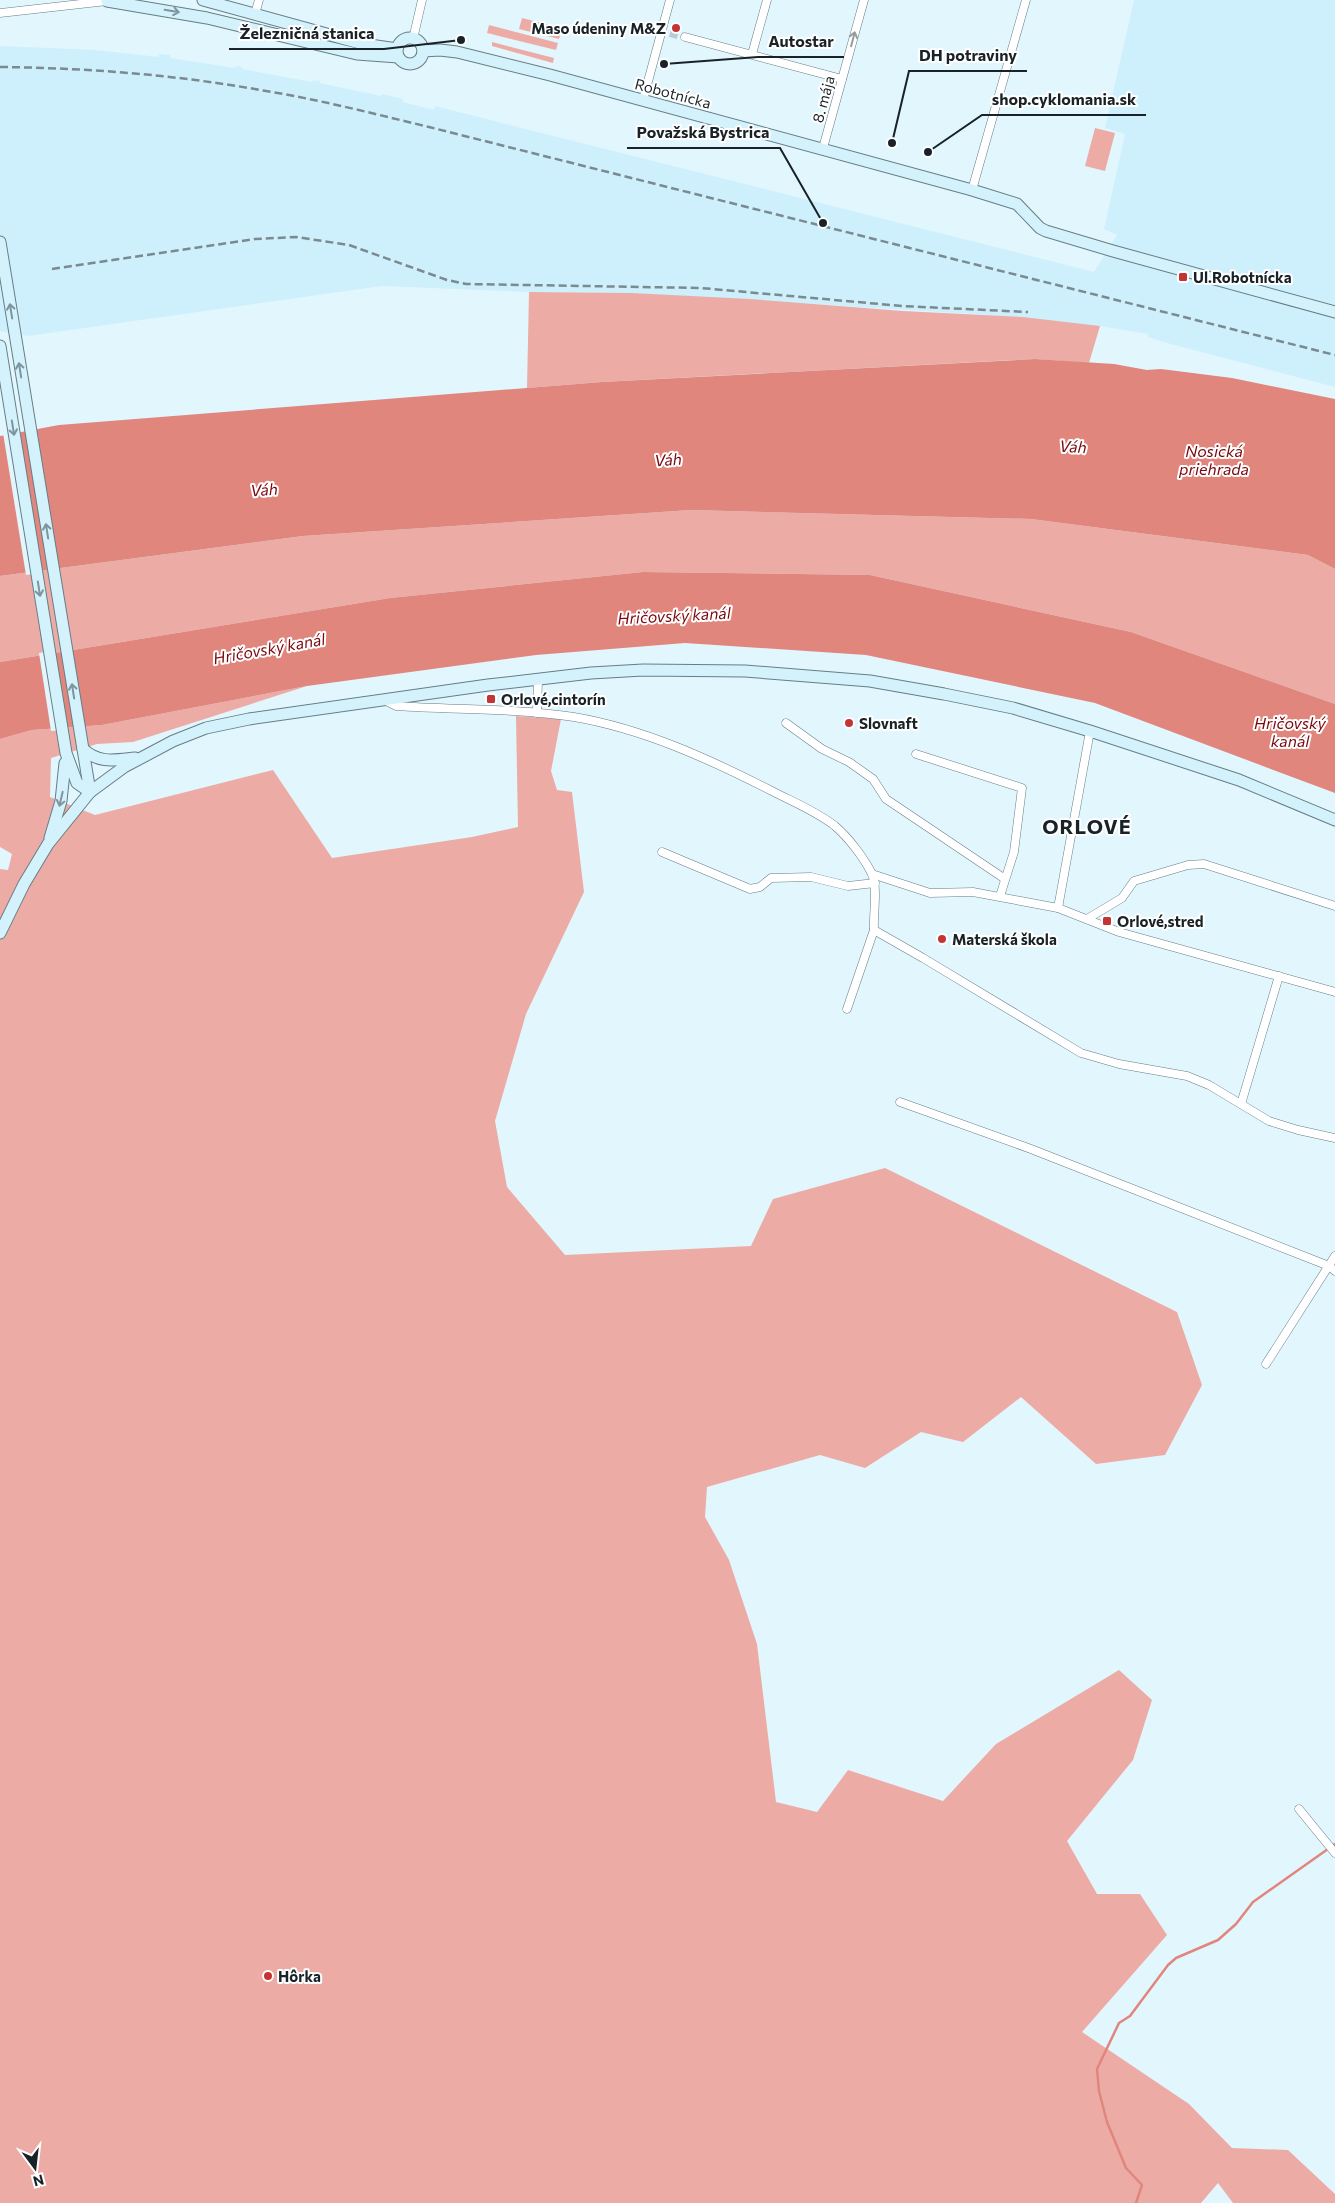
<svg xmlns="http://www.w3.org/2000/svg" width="1335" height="2203" viewBox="0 0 1335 2203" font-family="Commissioner,sans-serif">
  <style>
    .built { fill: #cef0fd }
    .green { fill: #ecaca5 }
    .water { fill: #e0867d }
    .pier { fill: #e2f6fe }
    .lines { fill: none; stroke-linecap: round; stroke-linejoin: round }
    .stream { stroke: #e0867d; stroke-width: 2.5 }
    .street-tunnel { stroke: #baccd3; stroke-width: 8; stroke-dasharray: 8 4; stroke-linecap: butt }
    .street-casing { stroke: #677d86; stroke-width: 9 }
    .secondary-casing { stroke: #677d86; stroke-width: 13 }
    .street { stroke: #fff; stroke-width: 8 }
    .secondary { stroke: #d3f2fc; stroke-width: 11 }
    .rail { stroke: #7b8a8f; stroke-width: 2.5; stroke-dasharray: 8 4; stroke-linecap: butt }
    .oneway { stroke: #7f949c }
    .oneway2 { stroke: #989c9d }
    .poi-dot { fill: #c33432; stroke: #fff; stroke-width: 2 }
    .labels { text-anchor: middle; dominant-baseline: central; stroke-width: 4; stroke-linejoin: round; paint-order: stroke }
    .poi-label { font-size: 15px; font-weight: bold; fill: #192226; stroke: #fff; text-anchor: start }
    .street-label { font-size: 15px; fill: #192226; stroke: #fff }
    .water-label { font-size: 16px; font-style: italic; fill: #79080f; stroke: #fff }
    .district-label { font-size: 20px; font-weight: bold; letter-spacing: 1px; fill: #192226; stroke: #fff }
    .leader { fill: none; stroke: #192226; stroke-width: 2 }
    .callout-dot { fill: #192226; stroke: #fff; stroke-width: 2 }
    .callout-label { font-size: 16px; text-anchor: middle; font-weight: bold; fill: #192226; stroke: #fff; stroke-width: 4; stroke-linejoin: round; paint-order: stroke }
  </style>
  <rect width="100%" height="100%" fill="#e2f6fe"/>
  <polygon class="built" points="1134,0 1335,0 1335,387 1167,343 1148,337 1148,334 1100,326 989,315 632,293 529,292 382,286 28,336 0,331 0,47 2,46 96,50 159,57 159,54 170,55 170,58 235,68 236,66 242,67 242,69 312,82 313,80 320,81 320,83 381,96 382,94 403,99 403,102 434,110 435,106 1094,272 1117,235 1104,229 1125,134 1105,128"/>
  <g class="green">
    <polygon points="522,18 562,28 559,39 519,29"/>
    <polygon points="489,25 558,43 556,50 487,33"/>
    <polygon points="492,42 554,58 553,63 492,46"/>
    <polygon points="1095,128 1115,133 1105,171 1085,166"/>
    <polygon points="529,292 632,293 750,299 903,311 1023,317 1100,326 1089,363 1035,359 995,361 602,382 527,388"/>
    <polygon points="691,510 1031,519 1308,555 1335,569 1335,704 1131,632 870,575 643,572 390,598 0,662 0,576 303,536"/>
    <polygon points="307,686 133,742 97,744 51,758 50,797 95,815 273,770 332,858 472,837 518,827 516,716 561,719 551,771 557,790 572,792 584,892 526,1014 495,1121 507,1187 565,1255 751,1246 773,1199 885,1168 1177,1312 1202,1385 1165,1455 1096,1464 1021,1397 963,1442 921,1432 865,1468 820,1455 707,1487 705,1517 729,1560 757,1644 776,1802 817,1812 848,1770 943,1801 996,1744 1119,1670 1152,1700 1133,1760 1067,1841 1097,1894 1140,1894 1167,1935 1082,2032 1189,2104 1232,2148 1288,2150 1335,2194 1335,2203 1233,2203 1218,2183 1201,2203 0,2203 0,869 8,870 12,854 0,847 0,739 32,730 102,725"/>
  </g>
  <g class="water">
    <polygon points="1035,359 1114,364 1147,370 1161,369 1232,378 1335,399 1335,569 1308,555 1031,519 691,510 303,536 0,576 0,436 59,425 602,382"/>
    <polygon points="643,572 870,575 1131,632 1335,704 1335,793 1095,703 866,655 685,643 536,655 307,686 102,725 32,730 0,739 0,662 390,598"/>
  </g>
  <g class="pier">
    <polygon points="19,430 42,573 26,575 3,433"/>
    <polygon points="55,650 68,730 51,731 39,653"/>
  </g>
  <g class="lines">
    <polyline class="stream" points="1136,2203 1142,2185 1126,2168 1107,2122 1099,2091 1097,2069 1119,2023 1130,2016 1168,1965 1176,1958 1218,1940 1236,1924 1253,1902 1335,1844"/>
    <polyline class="street-tunnel" points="670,33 685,37"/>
    <g class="street-casing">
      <g id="street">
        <polyline points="0,13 107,1"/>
        <polyline points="255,14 259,0"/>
        <polyline points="685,37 842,79"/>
        <polyline points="413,39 422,0"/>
        <polyline points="752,54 767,0"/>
        <polyline points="643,100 670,0"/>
        <polyline points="823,148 864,0"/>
        <polyline points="972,190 1026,0"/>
        <path d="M384 700 396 706C455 710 516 708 574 717 644 729 709 759 772 791 793 802 816 811 835 826 849 838 864 858 872 874 878 887 873 916 874 930L923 958 1081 1053 1119 1064 1187 1076 1209 1085 1269 1121 1298 1130 1335 1138"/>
        <polyline points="537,713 538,679"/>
        <polyline points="786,723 822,749 849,762 873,779 886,799 1005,879"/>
        <polyline points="916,754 1022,788 1014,852 1000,896"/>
        <polyline points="662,852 750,889 760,887 771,878 811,877 848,886 875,883"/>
        <polyline points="872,874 930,893 973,892 1058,908 1119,932 1335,992"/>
        <polyline points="1058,908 1090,731"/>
        <polyline points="1087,919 1122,898 1134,881 1188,865 1204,864 1335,906"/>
        <polyline points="847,1009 874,930"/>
        <polyline points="900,1102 1031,1149 1329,1266 1335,1271"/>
        <polyline points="1241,1104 1279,976"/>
        <polyline points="1266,1364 1335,1256"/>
        <polyline points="1299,1809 1335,1853"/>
      </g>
    </g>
    <g class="secondary-casing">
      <g id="secondary">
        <polyline points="203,0 363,44 397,49"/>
        <polyline points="107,1 207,18 357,54 398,57"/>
        <circle cx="410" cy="51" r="13"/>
        <polyline points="423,51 440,50 457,52 550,75 972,190 1017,204 1040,228 1046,231 1113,251 1335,312"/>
        <polyline points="0,242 90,792"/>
        <polyline points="0,346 66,753 77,783 90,792"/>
        <path d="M83 749C99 764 115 760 135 758"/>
        <polyline points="50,838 61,801 65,763"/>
        <polyline points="0,933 24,884 48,844 90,792 124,767 173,741 206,728 249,719 488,685 591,673 643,670 745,671 870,681 944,694 1013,708 1090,731 1239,780 1335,820"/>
      </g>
    </g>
    <use href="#street" class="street"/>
    <use href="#secondary" class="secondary"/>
    <g class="rail">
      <path d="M0 67C89 68 178 75 266 91 321 100 375 114 429 127L1335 355"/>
      <polyline points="52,269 255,239 296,237 349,245 447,280 466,284 701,288 902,306 1028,312"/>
    </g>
  </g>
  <defs><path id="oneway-shaft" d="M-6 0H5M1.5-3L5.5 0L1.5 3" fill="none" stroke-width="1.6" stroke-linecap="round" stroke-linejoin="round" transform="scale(1.25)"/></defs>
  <g class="oneway">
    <use href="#oneway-shaft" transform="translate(172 11) rotate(10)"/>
    <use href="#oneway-shaft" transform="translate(11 311) rotate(-99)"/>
    <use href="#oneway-shaft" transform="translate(20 370) rotate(-99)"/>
    <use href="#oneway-shaft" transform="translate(13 428) rotate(81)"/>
    <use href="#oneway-shaft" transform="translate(47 531) rotate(-99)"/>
    <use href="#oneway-shaft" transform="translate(39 589) rotate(81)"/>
    <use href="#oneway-shaft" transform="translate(73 691) rotate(-99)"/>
    <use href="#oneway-shaft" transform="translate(61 799) rotate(103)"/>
  </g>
  <use class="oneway2" href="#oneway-shaft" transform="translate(853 39) rotate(-75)"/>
  <g class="poi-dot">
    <circle cx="676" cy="28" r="5"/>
    <rect x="1178" y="272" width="10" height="10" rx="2.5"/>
    <rect x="486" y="694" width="10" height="10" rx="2.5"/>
    <circle cx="849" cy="723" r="5"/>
    <rect x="1102" y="916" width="10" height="10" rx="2.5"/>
    <circle cx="942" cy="939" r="5"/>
    <circle cx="268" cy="1976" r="5"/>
  </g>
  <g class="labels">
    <g class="poi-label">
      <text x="666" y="28" text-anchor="end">Maso údeniny M&amp;Z</text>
      <text x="1193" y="277">Ul.Robotnícka</text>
      <text x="501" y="699">Orlové,cintorín</text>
      <text x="859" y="723">Slovnaft</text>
      <text x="1117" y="921">Orlové,stred</text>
      <text x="952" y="939">Materská škola</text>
      <text x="278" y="1976">Hôrka</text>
    </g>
    <g class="street-label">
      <text transform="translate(673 93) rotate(15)">Robotnícka</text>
      <text transform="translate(823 99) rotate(-75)">8. mája</text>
    </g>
    <g class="water-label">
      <text transform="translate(1073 446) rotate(3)">Váh</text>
      <text x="1214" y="450">Nosická<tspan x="1214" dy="18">priehrada</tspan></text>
      <text transform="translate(668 459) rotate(-4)">Váh</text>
      <text transform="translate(264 489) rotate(-4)">Váh</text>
      <text transform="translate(674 615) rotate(-3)">Hričovský kanál</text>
      <text transform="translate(269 648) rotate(-10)">Hričovský kanál</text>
      <text x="1290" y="722">Hričovský<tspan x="1290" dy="18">kanál</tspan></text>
    </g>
    <g class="district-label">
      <text x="1087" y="826">ORLOVÉ</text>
    </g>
  </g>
  <path class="leader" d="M461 40L384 49H229M664 64L758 57H844M892 143L909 71H1027M928 152L982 115H1146M823 223L780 148H627"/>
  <g class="callout-dot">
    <circle cx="461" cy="40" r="5"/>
    <circle cx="664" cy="64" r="5"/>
    <circle cx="892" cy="143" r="5"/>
    <circle cx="928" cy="152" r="5"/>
    <circle cx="823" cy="223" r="5"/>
  </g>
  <g class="callout-label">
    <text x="307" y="39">Železničná stanica</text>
    <text x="801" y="47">Autostar</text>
    <text x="968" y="61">DH potraviny</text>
    <text x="1064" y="105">shop.cyklomania.sk</text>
    <text x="703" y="138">Považská Bystrica</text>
  </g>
  <g transform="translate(35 2168) rotate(165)" stroke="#ffffff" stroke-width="4" paint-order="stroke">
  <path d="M0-4L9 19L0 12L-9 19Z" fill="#192226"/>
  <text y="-8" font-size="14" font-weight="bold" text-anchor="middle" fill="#192226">N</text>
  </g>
</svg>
